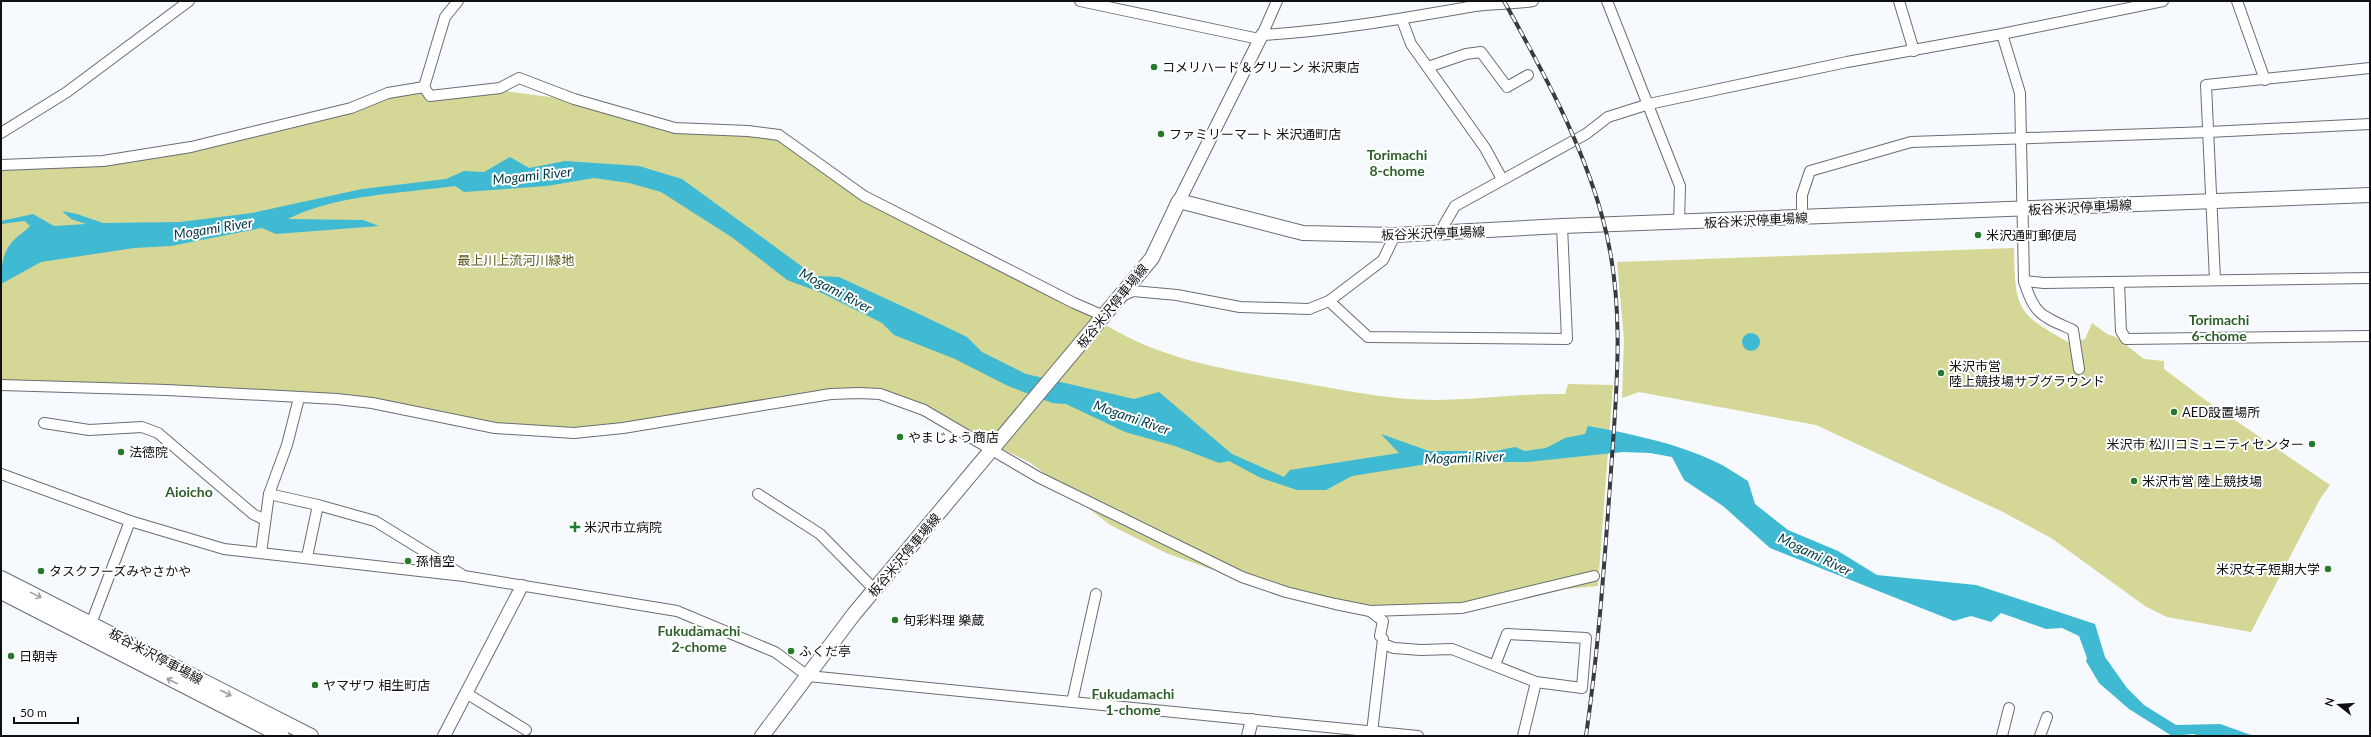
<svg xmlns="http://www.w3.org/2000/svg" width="2371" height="737" viewBox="0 0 2371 737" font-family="Lato,'Noto Sans JP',sans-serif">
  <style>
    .green { fill: #d4d795 }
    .water { fill: #40b9d3 }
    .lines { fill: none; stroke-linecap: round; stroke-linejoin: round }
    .minor-casing { stroke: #686e74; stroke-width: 12 }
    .tertiary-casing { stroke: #686e74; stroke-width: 14 }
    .secondary-casing { stroke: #686e74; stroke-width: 16 }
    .minor { stroke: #fff; stroke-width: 10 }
    .tertiary { stroke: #fff; stroke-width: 12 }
    .secondary { stroke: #fff; stroke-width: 14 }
    .rail-casing { stroke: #393c3f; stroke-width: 4 }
    .rail { stroke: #fff; stroke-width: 2.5; stroke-dasharray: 8; stroke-linecap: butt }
    .oneway { stroke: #9f9fa1 }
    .poi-dot { fill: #257b29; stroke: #fff; stroke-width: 1.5 }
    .labels { text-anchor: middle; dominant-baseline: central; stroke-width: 4; stroke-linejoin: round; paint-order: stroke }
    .poi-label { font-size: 13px; fill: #0e1013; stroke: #fff; text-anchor: start }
    .street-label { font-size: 13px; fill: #0e1013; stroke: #fff }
    .park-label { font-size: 13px; fill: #585919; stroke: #fff }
    .neighbourhood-label { font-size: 14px; font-weight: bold; fill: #2a5f2a; stroke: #fff }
    .water-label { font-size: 14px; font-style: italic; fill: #013b45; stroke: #fff }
  </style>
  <rect width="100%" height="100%" fill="#f6faff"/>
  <g class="green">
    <path d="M422 90 429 99 497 90 573 100 642 123 776 138 862 198 1093 317C1160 362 1230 370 1308 384 1350 391 1391 400 1434 400 1478 400 1521 393 1565 394L1568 384 1613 385 1598 586 1544 591 1462 612 1391 616 1285 596 1166 553 1110 525 1031 463 881 390 622 425 557 430 495 426 372 401 1 381V168L104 163Z"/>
    <path d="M2014 248C2015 308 2016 314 2070 343L2085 339 2092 323 2107 334 2116 337 2144 359 2164 361V369L2204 399 2330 485 2320 499 2251 632 2167 617 2145 606 2051 538 2001 511 1816 425 1639 392 1622 398 1624 339 1617 262Z"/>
  </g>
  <g class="water">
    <path d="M510 157 529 168 565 161 639 166 682 179 815 276 839 277 917 313 967 337 982 352 1026 374 1134 399 1159 392 1232 454 1284 477 1290 470 1399 453 1381 434 1429 451H1495L1515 447 1525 451 1546 448 1565 438 1585 434 1588 426C1632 434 1676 443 1716 462 1727 467 1738 475 1748 481L1755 504 1788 530 1838 551 1877 575 1976 585 2095 624 2105 657 2127 688 2144 705 2176 725 2220 724 2254 736H2201L2193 734 2172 736 2129 709 2099 683 2086 661 2087 658 2079 636 2062 628 2046 629 2001 613 1991 622 1971 616 1954 621 1770 548 1723 506 1684 480 1672 457 1650 453 1623 452 1527 462H1440L1352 476 1326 490H1297L1261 478 1229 461 1219 463 1175 446 1125 432 1066 404 1052 403 1008 386 955 359 894 335 882 323 822 293 787 280 733 238 661 192 629 183 594 178 547 186 464 192 455 186C404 193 334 195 288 219L363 220 379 226 276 234 262 228 171 246 134 248 41 262 1 284C1 268 2 250 16 238 21 233 26 231 30 226L25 221 1 224V221L33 214 54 226 86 224 71 219 62 211 77 214 103 223 180 222 252 213 362 189 446 179 464 171 484 172Z"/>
    <circle cx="1751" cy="342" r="9"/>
  </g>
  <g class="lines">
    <g class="minor-casing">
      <g id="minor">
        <polyline points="1080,1 1259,39"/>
        <path d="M1277 1 1262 35C1332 31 1400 19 1469 7 1490 3 1512 5 1533 1"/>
        <polyline points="1607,1 1680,186 1679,223"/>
        <polyline points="1899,1 1914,51"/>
        <polyline points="2237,1 2265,80"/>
        <polyline points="1402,20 1411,44 1485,148 1502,179"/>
        <path d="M2002 34 2020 93 2024 281C2034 315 2042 316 2073 330L2079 369"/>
        <polyline points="1428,67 1466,54 1481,52 1507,87 1528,75"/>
        <polyline points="424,87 430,96 500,88 519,78 574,99 675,128 748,131 779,135 864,196 1074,303 1104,316"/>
        <polyline points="424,87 445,17 458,1"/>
        <polyline points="1,133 67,92 189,1"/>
        <polyline points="1,165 103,161 191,147 351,108 388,93 424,87"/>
        <polyline points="1802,218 1802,195 1810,171 1911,142 2209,132 2370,124"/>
        <polyline points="1442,234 1444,225 1455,206 1586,134 1608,117 1649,104 1847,62 2002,34 2163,1"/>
        <polyline points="2215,280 2206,85 2370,68"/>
        <polyline points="2024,281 2044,283 2370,278"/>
        <polyline points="2119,282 2121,331 2126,339 2370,336"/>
        <polyline points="1122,296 1133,291 1177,295 1240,307 1309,309 1329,301 1383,260 1395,235"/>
        <polyline points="1329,301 1368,337 1567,339 1562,226"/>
        <polyline points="1,385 167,390 337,399 372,403 495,428 574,433 623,428 831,394 859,393 880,394 924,410 1038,477 1242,577 1286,592 1335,604 1370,611 1462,608 1594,576"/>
        <polyline points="44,423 89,430 142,427 158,433 253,514 265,520"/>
        <polyline points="1,474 130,521 224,549 464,576 677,611 775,652 808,676 1418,736"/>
        <polyline points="269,494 318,505 307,557"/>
        <polyline points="758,494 820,534 875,590"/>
        <polyline points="318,505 375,521 461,574"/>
        <polyline points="261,553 269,494 287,445 299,398"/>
        <polyline points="1370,611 1383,621 1380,636 1383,639 1372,732"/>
        <polyline points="89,629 130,521"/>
        <polyline points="1383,644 1394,648 1421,650 1452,649 1536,682"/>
        <polyline points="1495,665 1507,634 1586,638 1582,688 1536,682 1523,736"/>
        <polyline points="466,693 526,730"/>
        <polyline points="1072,702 1096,594"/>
        <polyline points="2002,736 2009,708"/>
        <polyline points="2040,736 2047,717"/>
      </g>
    </g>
    <g class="tertiary-casing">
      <g id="tertiary">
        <polyline points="1179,201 1262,35"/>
        <polyline points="444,736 522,586"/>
        <polyline points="1248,736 1252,720"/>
      </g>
    </g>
    <g class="secondary-casing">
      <g id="secondary">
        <polyline points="1,578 311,736"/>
        <polyline points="1,592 282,736"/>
        <polyline points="762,736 854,614 1152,258 1179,201 1303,233 1395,235 1562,226 2370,195"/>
      </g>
    </g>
    <use href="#minor" class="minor"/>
    <use href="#tertiary" class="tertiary"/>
    <use href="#secondary" class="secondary"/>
    <g class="rail-casing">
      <path id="rail" d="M1504 1C1542 70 1581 140 1602 216 1627 304 1616 396 1610 485 1604 569 1598 653 1586 736"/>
    </g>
    <use href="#rail" class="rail"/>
  </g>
  <defs><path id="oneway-shaft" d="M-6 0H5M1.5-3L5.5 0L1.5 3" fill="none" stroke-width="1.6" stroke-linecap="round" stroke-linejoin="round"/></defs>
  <g class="oneway">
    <use href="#oneway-shaft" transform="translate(36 595) rotate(26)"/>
    <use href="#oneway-shaft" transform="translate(172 681) rotate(-153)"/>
    <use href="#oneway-shaft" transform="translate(226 693) rotate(27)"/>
  </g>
  <g class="poi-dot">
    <circle cx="1154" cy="67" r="4"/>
    <circle cx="1161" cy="134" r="4"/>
    <circle cx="1978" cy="235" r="4"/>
    <circle cx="1941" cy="373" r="4"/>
    <circle cx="2174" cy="412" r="4"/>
    <circle cx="900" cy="437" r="4"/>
    <circle cx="2312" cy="444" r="4"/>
    <circle cx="121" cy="452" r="4"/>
    <circle cx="2134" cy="481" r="4"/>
    <path d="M573 521h4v4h4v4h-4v4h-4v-4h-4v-4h4z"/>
    <circle cx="408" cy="561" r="4"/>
    <circle cx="2328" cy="569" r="4"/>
    <circle cx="41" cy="571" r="4"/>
    <circle cx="895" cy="620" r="4"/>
    <circle cx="791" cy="651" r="4"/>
    <circle cx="11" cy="656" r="4"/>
    <circle cx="315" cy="685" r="4"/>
  </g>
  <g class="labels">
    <g class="poi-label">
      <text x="1162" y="67">コメリハード＆グリーン 米沢東店</text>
      <text x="1169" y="134">ファミリーマート 米沢通町店</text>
      <text x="1986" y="235">米沢通町郵便局</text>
      <text x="1949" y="366">米沢市営<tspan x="1949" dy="15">陸上競技場サブグラウンド</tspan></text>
      <text x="2182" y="412">AED設置場所</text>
      <text x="908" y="437">やまじょう商店</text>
      <text x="2304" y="444" text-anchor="end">米沢市 松川コミュニティセンター</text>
      <text x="129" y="452">法徳院</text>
      <text x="2142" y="481">米沢市営 陸上競技場</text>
      <text x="584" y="527">米沢市立病院</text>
      <text x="416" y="561">孫悟空</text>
      <text x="2320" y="569" text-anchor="end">米沢女子短期大学</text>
      <text x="49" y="571">タスクフーズみやさかや</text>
      <text x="903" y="620">旬彩料理 樂蔵</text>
      <text x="799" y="651">ふくだ亭</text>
      <text x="19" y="656">日朝寺</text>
      <text x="323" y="685">ヤマザワ 相生町店</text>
    </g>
    <g class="street-label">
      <text transform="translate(2080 207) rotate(-3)">板谷米沢停車場線</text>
      <text transform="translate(1756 220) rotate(-3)">板谷米沢停車場線</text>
      <text transform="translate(1433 233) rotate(-2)">板谷米沢停車場線</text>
      <text transform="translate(1112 306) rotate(-51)">板谷米沢停車場線</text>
      <text transform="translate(904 555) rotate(-50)">板谷米沢停車場線</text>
      <text transform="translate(156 656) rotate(28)">板谷米沢停車場線</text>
    </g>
    <g class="park-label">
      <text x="516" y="260">最上川上流河川緑地</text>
    </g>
    <g class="neighbourhood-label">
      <text x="1397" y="154">Torimachi<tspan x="1397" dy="16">8-chome</tspan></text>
      <text x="2219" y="319">Torimachi<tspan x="2219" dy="16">6-chome</tspan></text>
      <text x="189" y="491">Aioicho</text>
      <text x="699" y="630">Fukudamachi<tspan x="699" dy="16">2-chome</tspan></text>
      <text x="1133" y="693">Fukudamachi<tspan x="1133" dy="16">1-chome</tspan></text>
    </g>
    <g class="water-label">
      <text transform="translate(532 175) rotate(-6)">Mogami River</text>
      <text transform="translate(213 228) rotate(-9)">Mogami River</text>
      <text transform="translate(836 290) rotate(28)">Mogami River</text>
      <text transform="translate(1132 417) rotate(19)">Mogami River</text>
      <text transform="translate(1464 457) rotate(-2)">Mogami River</text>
      <text transform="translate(1815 554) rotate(26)">Mogami River</text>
    </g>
  </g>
  <rect width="2371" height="737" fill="none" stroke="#0e1013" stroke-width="4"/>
  <g transform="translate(2339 705) rotate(287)" stroke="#ffffff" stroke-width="3" paint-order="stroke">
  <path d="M0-3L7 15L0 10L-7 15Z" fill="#0e1013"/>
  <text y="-6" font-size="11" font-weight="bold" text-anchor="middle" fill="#0e1013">N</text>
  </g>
  <path d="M14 717v6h64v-6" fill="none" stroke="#0e1013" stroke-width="2"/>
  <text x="20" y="717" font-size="12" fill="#0e1013" stroke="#ffffff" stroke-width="3" paint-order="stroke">50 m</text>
</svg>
